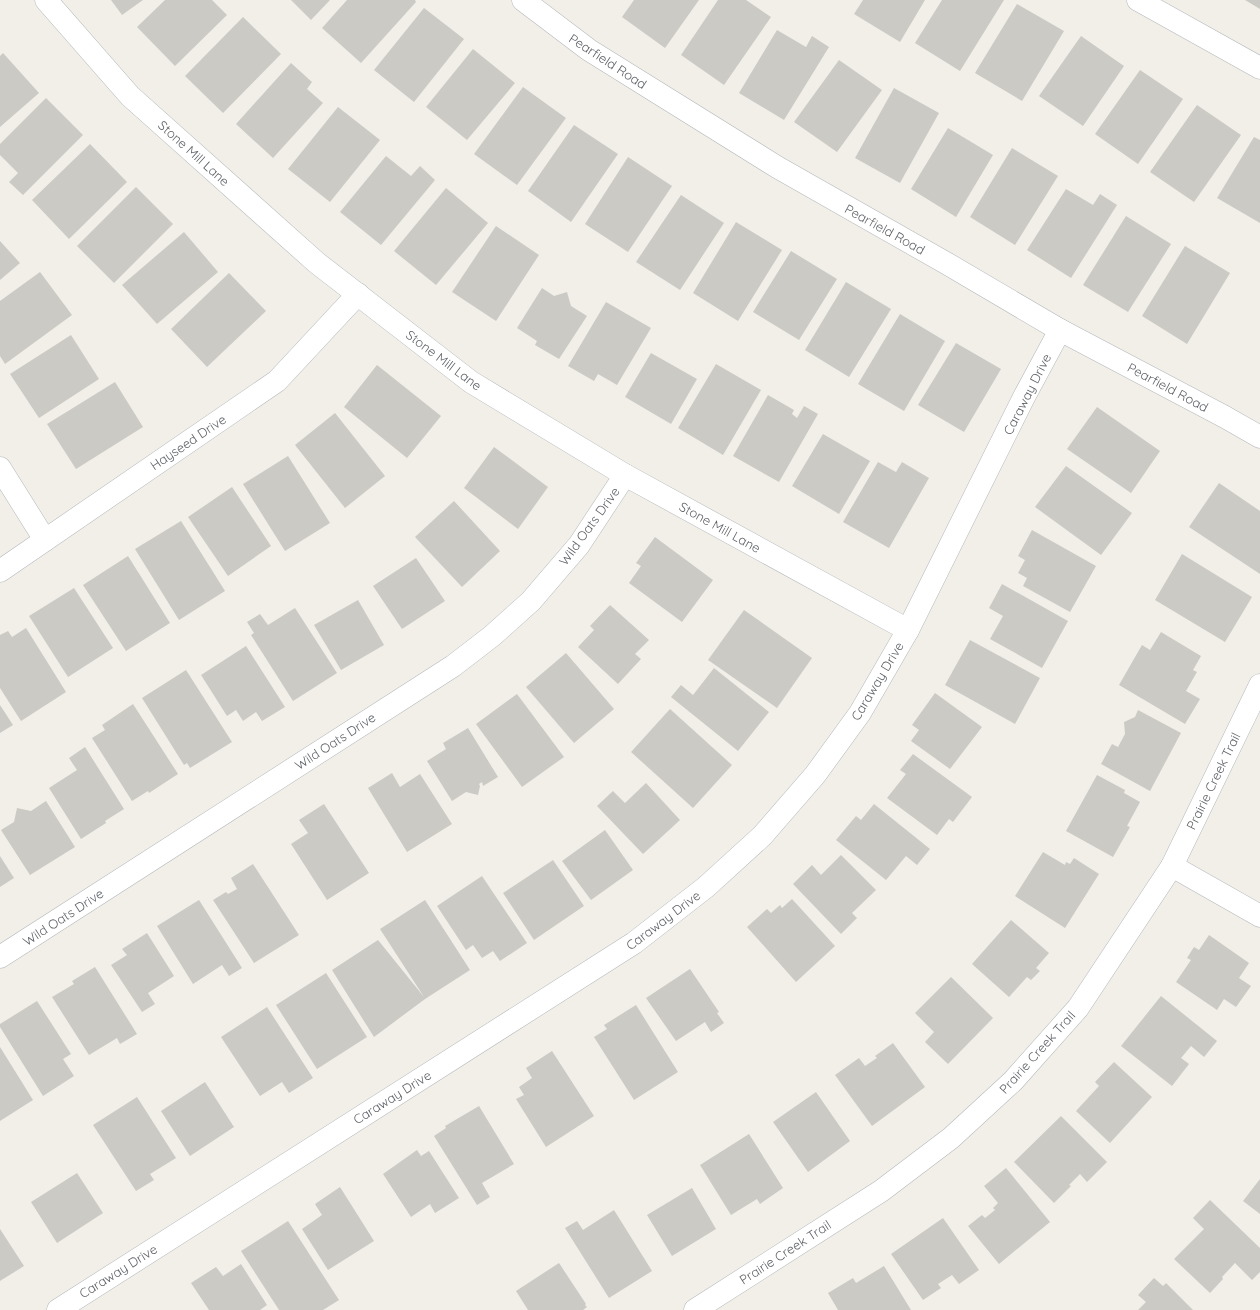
<svg xmlns="http://www.w3.org/2000/svg" width="1260" height="1310" viewBox="0 0 1260 1310" font-family="Quicksand,sans-serif">
  <style>
    .building { fill: #cccac5 }
    .lines { fill: none; stroke-linecap: round; stroke-linejoin: round }
    .minor-casing { stroke: #b5b8bc; stroke-width: 23 }
    .minor { stroke: #fff; stroke-width: 22 }
    .labels { text-anchor: middle; dominant-baseline: central; stroke-width: 4; stroke-linejoin: round; paint-order: stroke }
    .street-label { font-size: 13px; fill: #5f6368; stroke: #fff }
  </style>
  <rect width="100%" height="100%" fill="#f1efe8"/>
  <g class="building">
    <polygon points="111,0 143,0 122,15"/>
    <polygon points="165,0 212,0 227,15 175,66 137,27"/>
    <polygon points="291,0 330,0 311,20"/>
    <polygon points="347,0 415,0 416,2 361,63 322,28"/>
    <polygon points="634,0 699,0 665,48 622,17"/>
    <polygon points="718,0 746,0 771,17 724,85 681,55"/>
    <polygon points="863,0 925,0 900,42 854,14"/>
    <polygon points="942,0 1004,0 960,71 915,43"/>
    <polygon points="1245,0 1260,0 1260,9"/>
    <polygon points="1017,4 1064,31 1022,101 975,73"/>
    <polygon points="424,8 464,39 414,102 374,70"/>
    <polygon points="243,17 281,54 223,113 185,76"/>
    <polygon points="777,30 806,47 812,36 829,47 784,120 739,93"/>
    <polygon points="1081,36 1124,66 1083,126 1039,96"/>
    <polygon points="473,49 515,83 467,140 426,107"/>
    <polygon points="3,53 39,93 0,127 0,56"/>
    <polygon points="839,60 882,90 837,152 794,122"/>
    <polygon points="291,63 312,82 307,89 323,103 273,158 236,124"/>
    <polygon points="1140,70 1183,99 1138,164 1095,134"/>
    <polygon points="523,87 566,118 517,185 474,154"/>
    <polygon points="894,88 939,113 900,183 855,158"/>
    <polygon points="46,98 83,135 23,195 9,182 18,173 0,155 0,144"/>
    <polygon points="1197,105 1241,135 1194,202 1150,172"/>
    <polygon points="338,107 380,140 330,202 288,169"/>
    <polygon points="574,125 618,154 571,222 528,191"/>
    <polygon points="948,128 993,155 956,217 911,189"/>
    <polygon points="1254,137 1260,140 1260,223 1217,198"/>
    <polygon points="90,144 127,182 69,239 32,200"/>
    <polygon points="1012,148 1058,176 1015,245 970,217"/>
    <polygon points="386,156 411,176 420,166 435,180 381,245 340,212"/>
    <polygon points="628,157 672,186 628,252 585,224"/>
    <polygon points="136,187 173,224 114,283 77,246"/>
    <polygon points="446,188 488,223 436,285 394,251"/>
    <polygon points="1066,189 1093,205 1100,194 1117,205 1071,278 1027,250"/>
    <polygon points="681,195 724,223 680,290 636,262"/>
    <polygon points="1126,216 1171,244 1128,312 1083,285"/>
    <polygon points="736,222 782,250 738,321 693,293"/>
    <polygon points="496,226 539,255 496,321 452,292"/>
    <polygon points="184,232 218,272 157,324 122,285"/>
    <polygon points="0,241 20,263 0,280"/>
    <polygon points="1185,246 1230,273 1187,344 1142,316"/>
    <polygon points="791,251 837,279 799,340 753,312"/>
    <polygon points="40,272 72,315 5,364 0,356 0,301"/>
    <polygon points="229,273 266,311 207,367 171,329"/>
    <polygon points="846,282 891,309 849,377 805,350"/>
    <polygon points="542,288 554,296 567,292 571,306 587,316 559,359 535,345 537,341 517,328"/>
    <polygon points="606,302 651,328 617,385 598,374 594,381 568,366"/>
    <polygon points="900,314 945,341 904,411 858,384"/>
    <polygon points="71,335 99,379 39,418 10,374"/>
    <polygon points="956,343 1001,369 964,432 918,405"/>
    <polygon points="651,353 697,379 671,424 625,397"/>
    <polygon points="716,364 761,390 723,455 678,428"/>
    <polygon points="377,365 441,416 407,458 344,407"/>
    <polygon points="115,382 143,427 76,469 47,424"/>
    <polygon points="768,395 794,410 792,414 797,418 804,406 818,414 779,482 733,456"/>
    <polygon points="1097,407 1160,451 1131,493 1067,449"/>
    <polygon points="335,413 385,476 345,508 295,445"/>
    <polygon points="823,434 870,461 839,514 792,486"/>
    <polygon points="494,447 548,487 518,529 464,488"/>
    <polygon points="288,456 330,523 285,551 243,484"/>
    <polygon points="878,462 896,472 902,462 929,478 889,548 843,522"/>
    <polygon points="1066,466 1132,513 1101,555 1035,507"/>
    <polygon points="1219,483 1260,511 1260,574 1189,527"/>
    <polygon points="232,487 271,546 228,576 188,517"/>
    <polygon points="454,501 500,551 462,587 415,537"/>
    <polygon points="181,521 225,591 179,620 135,549"/>
    <polygon points="1032,530 1096,566 1070,612 1023,586 1027,578 1018,573 1025,560 1018,556"/>
    <polygon points="655,537 713,580 682,622 629,583 641,566 636,563"/>
    <polygon points="1182,554 1252,597 1225,642 1155,600"/>
    <polygon points="128,556 170,623 126,651 83,585"/>
    <polygon points="416,558 445,601 402,629 373,586"/>
    <polygon points="1002,584 1068,621 1042,668 990,639 1003,616 989,608"/>
    <polygon points="74,588 113,648 68,677 29,616"/>
    <polygon points="358,600 384,645 341,670 314,625"/>
    <polygon points="610,605 649,640 635,654 641,659 618,684 578,647 594,630 590,626"/>
    <polygon points="295,608 337,673 293,701 251,635 254,633 247,622 260,614 268,625"/>
    <polygon points="744,610 812,658 777,708 708,660"/>
    <polygon points="26,628 66,692 21,721 0,688 0,635 8,631 12,637"/>
    <polygon points="1161,632 1201,656 1193,670 1197,672 1186,691 1200,699 1185,724 1119,685 1142,645 1150,650"/>
    <polygon points="970,640 1040,678 1015,724 945,685"/>
    <polygon points="246,646 285,707 262,721 256,712 243,721 236,710 227,716 201,675"/>
    <polygon points="566,653 614,709 574,743 526,687"/>
    <polygon points="714,668 769,712 738,751 671,697 681,685 693,695"/>
    <polygon points="186,670 232,742 190,768 187,763 184,765 142,698"/>
    <polygon points="935,693 982,727 950,769 911,741 919,730 912,725"/>
    <polygon points="517,694 564,757 522,787 476,724"/>
    <polygon points="133,704 178,774 149,793 148,791 132,801 92,738 105,730 102,725"/>
    <polygon points="0,705 13,725 0,733"/>
    <polygon points="670,709 732,765 693,808 631,752"/>
    <polygon points="1138,710 1181,733 1150,791 1101,764 1112,744 1118,747 1125,734 1124,722 1135,717"/>
    <polygon points="468,728 498,777 483,786 482,782 479,784 480,786 478,795 466,792 452,801 427,761 446,749 443,743"/>
    <polygon points="85,747 124,809 105,821 106,823 81,839 49,788 77,770 69,758"/>
    <polygon points="913,754 972,797 953,822 949,819 937,835 887,798 906,774 900,770"/>
    <polygon points="392,773 400,787 420,774 452,824 407,852 368,788"/>
    <polygon points="1097,775 1125,790 1124,793 1140,802 1127,826 1130,827 1113,857 1066,831"/>
    <polygon points="646,783 680,820 643,854 597,806 613,791 625,803"/>
    <polygon points="46,801 75,847 30,875 1,830 14,822 17,808 31,811"/>
    <polygon points="324,804 369,873 327,900 291,844 308,833 299,820"/>
    <polygon points="874,804 930,849 917,865 906,856 886,880 836,840 856,816 861,820"/>
    <polygon points="605,830 633,870 591,900 562,861"/>
    <polygon points="1043,852 1065,865 1066,862 1070,864 1074,858 1099,874 1065,928 1015,896"/>
    <polygon points="841,855 876,890 852,913 857,918 841,934 793,884 812,865 821,875"/>
    <polygon points="0,856 14,878 0,887"/>
    <polygon points="553,860 584,906 534,940 503,893"/>
    <polygon points="253,864 299,935 254,963 213,900 226,892 228,894 237,889 231,878"/>
    <polygon points="482,876 527,943 500,961 493,951 482,958 473,945 466,950 437,906"/>
    <polygon points="792,899 835,946 796,982 747,927 767,909 771,913 780,905 782,908"/>
    <polygon points="199,900 242,968 229,976 222,965 193,984 157,926"/>
    <polygon points="425,900 470,970 425,999 374,1037 332,970 378,940 424,997 380,929"/>
    <polygon points="1011,920 1049,953 1036,968 1040,971 1031,980 1027,977 1009,997 972,964"/>
    <polygon points="147,933 174,976 148,993 155,1004 142,1012 111,965 127,955 122,949"/>
    <polygon points="1209,935 1249,963 1239,978 1251,986 1236,1007 1224,999 1217,1010 1176,982 1191,960 1187,958 1194,947 1199,950"/>
    <polygon points="95,967 137,1034 120,1044 117,1038 89,1055 52,997 74,984 72,981"/>
    <polygon points="690,969 719,1012 717,1013 724,1023 711,1032 705,1022 676,1041 646,998"/>
    <polygon points="326,973 367,1037 317,1069 276,1005"/>
    <polygon points="951,977 993,1018 948,1064 925,1042 934,1032 915,1013"/>
    <polygon points="1161,996 1217,1041 1204,1057 1191,1046 1181,1058 1189,1064 1172,1086 1121,1046"/>
    <polygon points="37,1001 71,1054 63,1059 74,1076 43,1096 0,1027 0,1024"/>
    <polygon points="636,1005 678,1072 634,1100 594,1037 607,1029 604,1025"/>
    <polygon points="267,1007 313,1078 289,1093 282,1082 260,1096 221,1037"/>
    <polygon points="893,1043 925,1087 872,1126 835,1075 859,1058 865,1066 877,1058 875,1056"/>
    <polygon points="0,1047 33,1100 0,1121"/>
    <polygon points="552,1051 594,1116 546,1147 516,1099 524,1095 519,1087 532,1078 526,1068"/>
    <polygon points="1114,1062 1152,1097 1110,1143 1076,1111 1099,1086 1095,1082"/>
    <polygon points="205,1082 234,1127 190,1156 161,1111"/>
    <polygon points="816,1092 850,1141 808,1172 773,1122"/>
    <polygon points="137,1097 176,1158 150,1174 154,1180 136,1191 93,1125"/>
    <polygon points="479,1106 514,1164 482,1183 490,1197 477,1205 434,1136 446,1128 445,1126"/>
    <polygon points="1061,1116 1107,1162 1087,1182 1080,1174 1069,1185 1071,1186 1054,1203 1014,1162"/>
    <polygon points="749,1134 783,1188 760,1204 757,1199 731,1215 700,1165"/>
    <polygon points="417,1150 421,1156 429,1151 459,1198 435,1213 430,1204 411,1217 383,1174"/>
    <polygon points="1006,1168 1050,1222 999,1264 968,1226 982,1215 985,1218 995,1210 993,1208 998,1203 984,1186"/>
    <polygon points="77,1173 103,1213 57,1243 31,1202"/>
    <polygon points="1260,1179 1260,1214 1243,1201"/>
    <polygon points="340,1187 374,1241 328,1270 302,1229 322,1215 315,1204"/>
    <polygon points="692,1188 716,1229 672,1256 647,1215"/>
    <polygon points="1210,1200 1260,1248 1260,1272 1252,1280 1235,1263 1222,1277 1223,1279 1210,1293 1174,1259 1204,1229 1193,1218"/>
    <polygon points="614,1210 652,1271 609,1298 565,1228 577,1221 583,1230"/>
    <polygon points="943,1218 979,1270 959,1284 952,1275 938,1284 941,1288 923,1300 891,1254"/>
    <polygon points="288,1221 339,1300 323,1310 279,1310 241,1251"/>
    <polygon points="0,1229 24,1266 0,1281"/>
    <polygon points="559,1263 586,1304 585,1305 587,1307 583,1310 528,1310 516,1291"/>
    <polygon points="241,1264 267,1305 260,1310 209,1310 191,1283 216,1267 223,1276"/>
    <polygon points="884,1266 911,1310 838,1310 828,1293 853,1278 856,1283"/>
    <polygon points="1154,1278 1163,1286 1166,1283 1193,1310 1138,1310 1146,1302 1138,1295"/>
  </g>
  <g class="lines">
    <g class="minor-casing">
      <g id="minor">
        <polyline points="46,0 130,96 317,263 471,382 625,475 908,630"/>
        <polyline points="523,0 589,50 777,167 946,263 1060,330 1225,417 1260,437"/>
        <polyline points="1138,0 1260,68"/>
        <polyline points="0,468 45,540"/>
        <polyline points="0,571 277,381 358,294"/>
        <polyline points="1172,866 1260,916"/>
        <polyline points="0,957 453,666 492,636 531,601 579,545 625,475"/>
        <polyline points="58,1310 634,943 706,887 762,836 815,775 860,713 908,630 1024,397 1060,330"/>
        <polyline points="695,1310 881,1191 951,1138 1013,1081 1078,1008 1172,866 1260,685"/>
      </g>
    </g>
    <use href="#minor" class="minor"/>
  </g>
  <g class="labels">
    <g class="street-label">
      <text transform="translate(608 61) rotate(33)">Pearfield Road</text>
      <text transform="translate(194 153) rotate(42)">Stone Mill Lane</text>
      <text transform="translate(885 229) rotate(29)">Pearfield Road</text>
      <text transform="translate(444 360) rotate(37)">Stone Mill Lane</text>
      <text transform="translate(1168 387) rotate(28)">Pearfield Road</text>
      <text transform="translate(1027 394) rotate(-63)">Caraway Drive</text>
      <text transform="translate(188 442) rotate(-34)">Hayseed Drive</text>
      <text transform="translate(589 526) rotate(-54)">Wild Oats Drive</text>
      <text transform="translate(720 527) rotate(29)">Stone Mill Lane</text>
      <text transform="translate(877 681) rotate(-59)">Caraway Drive</text>
      <text transform="translate(335 741) rotate(-33)">Wild Oats Drive</text>
      <text transform="translate(1213 781) rotate(-64)">Prairie Creek Trail</text>
      <text transform="translate(63 917) rotate(-33)">Wild Oats Drive</text>
      <text transform="translate(663 920) rotate(-37)">Caraway Drive</text>
      <text transform="translate(1037 1052) rotate(-48)">Prairie Creek Trail</text>
      <text transform="translate(392 1097) rotate(-32)">Caraway Drive</text>
      <text transform="translate(785 1252) rotate(-33)">Prairie Creek Trail</text>
      <text transform="translate(118 1271) rotate(-32)">Caraway Drive</text>
    </g>
  </g>
</svg>
